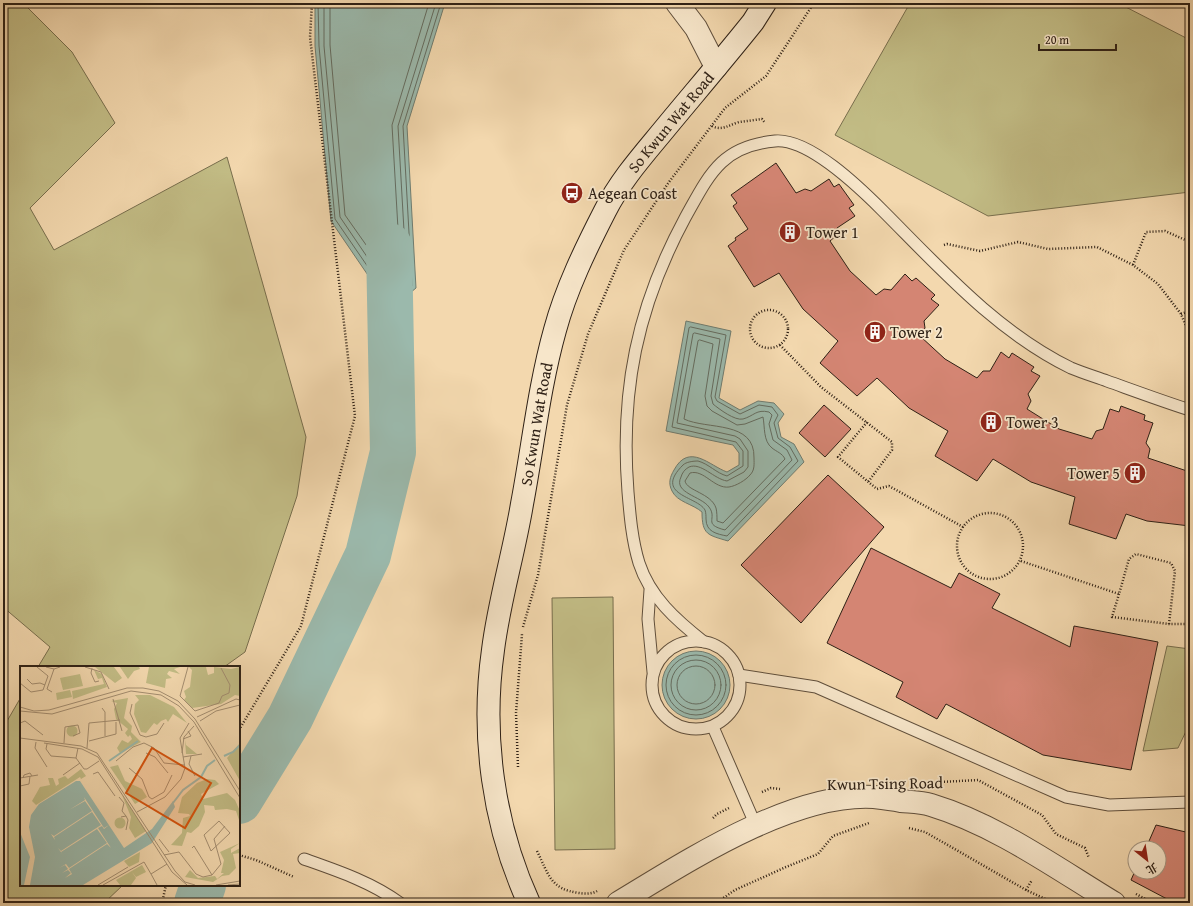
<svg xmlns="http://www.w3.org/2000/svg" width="1193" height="906" viewBox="0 0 1193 906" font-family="'Gentium Book Plus','Noto Serif TC',serif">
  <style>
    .green { fill: #c2bc85; stroke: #786e4d }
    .water { fill: #9bb9ac; stroke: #6f7c70 }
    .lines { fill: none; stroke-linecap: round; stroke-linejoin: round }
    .shore { stroke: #646c60; stroke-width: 1 }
    .river { stroke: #9bb9ac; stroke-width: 46 }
    .building { fill: #d48573; stroke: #2e2015 }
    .lane-casing { stroke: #5f4e3b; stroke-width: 13 }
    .street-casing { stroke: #5f4e3b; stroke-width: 24 }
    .secondary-casing { stroke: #2e2015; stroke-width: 24 }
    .path { stroke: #2e2015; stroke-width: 2.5; stroke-dasharray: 1 2; stroke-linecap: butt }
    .lane { stroke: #f7e6ca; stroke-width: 11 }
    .street { stroke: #f7e6ca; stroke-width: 22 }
    .secondary { stroke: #f7e6ca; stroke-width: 22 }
    .labels { text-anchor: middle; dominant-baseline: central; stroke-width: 3.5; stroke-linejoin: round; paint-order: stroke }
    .street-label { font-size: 16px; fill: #2e2015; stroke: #f7e6ca }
    .poi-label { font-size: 16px; fill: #2e2015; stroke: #f7e6ca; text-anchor: start }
    .inset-river { fill: none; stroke: #9bb9ac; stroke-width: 2 }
    .inset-road { fill: none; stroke: #a48e71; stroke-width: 1 }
    .view { fill: #d5530d; fill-opacity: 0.15; stroke: #d5530d; stroke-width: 2 }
    .inset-edge { fill: none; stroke: #2e2015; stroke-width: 2 }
  </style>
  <rect width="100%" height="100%" fill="#f3d8ae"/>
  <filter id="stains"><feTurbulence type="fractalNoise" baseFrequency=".005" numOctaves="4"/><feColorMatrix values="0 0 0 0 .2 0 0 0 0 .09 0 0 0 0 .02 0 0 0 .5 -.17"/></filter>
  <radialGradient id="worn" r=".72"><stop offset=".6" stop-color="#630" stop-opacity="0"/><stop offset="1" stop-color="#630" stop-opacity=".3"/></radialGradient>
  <g class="green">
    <polygon points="3,3 26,3 27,7 72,52 115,123 30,208 54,250 227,157 306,437 297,496 245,652 224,667 38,667 50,647 3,607"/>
    <polygon points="910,3 1118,3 1190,40 1190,192 988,216 835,135"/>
    <polygon points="613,597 615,849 555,850 552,598"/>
    <polygon points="1167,646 1190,649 1190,723 1178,748 1143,751"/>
    <polygon points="21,697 21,885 123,885 104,903 3,903 3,728"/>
  </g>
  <g class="water">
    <polygon points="315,3 445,3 407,126 416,288 391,309 331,221 315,46"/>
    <path d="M686 321 731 331 719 398 740 410 758 401 774 403 784 414 778 423 781 437 794 444 804 462 728 541C708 535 702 535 702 512 693 504 677 502 672 491 668 483 670 477 674 470 689 442 710 466 727 472L739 465V453L733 445 666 431Z"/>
    <circle cx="696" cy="685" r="34"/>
  </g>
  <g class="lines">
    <g class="shore">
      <polyline points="318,3 319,46 335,219 392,302 412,286 403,126 441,3"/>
      <polyline points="324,3 324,46 340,217 393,295 407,283 398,126 436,3"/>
      <polyline points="330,3 330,45 345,215 395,286 401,281 392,125 429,3"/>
      <path d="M691 327 726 335 715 397 717 401 740 414 759 405 772 407 778 415 774 423 778 438 790 447 798 461 727 536C717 534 706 532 706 519 706 516 706 513 705 510 697 496 653 495 683 465 686 462 693 461 698 461 709 464 716 473 727 476L743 466V451L736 442 672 427 689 328Z"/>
      <path d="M695 333 720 339 711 396 713 404C719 409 735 421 743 419 754 416 756 409 769 412L772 415 769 424 773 440 787 450 792 460 725 530C702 524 718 519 709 507 701 496 673 493 681 477 682 473 685 469 689 467 701 462 714 479 727 481L744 472 748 467V451L740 439 735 436 677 423 693 334Z"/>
      <path d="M700 340 713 344 705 396 707 406 712 411 737 425 745 424 763 417C765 427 763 441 772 448 777 452 782 453 785 459L723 523 717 521C717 517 717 512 716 508 711 493 687 491 685 481L690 473C704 469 714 489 729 487 736 486 746 480 750 475 755 470 754 464 754 458 755 420 707 430 684 419L698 341Z"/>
      <circle cx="696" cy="685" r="30"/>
      <circle cx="696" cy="685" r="25"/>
      <circle cx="696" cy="685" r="19"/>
    </g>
    <g class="river">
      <polyline points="239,801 290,718 368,555 393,452 389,246"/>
      <polyline points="197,903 203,885"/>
    </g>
  </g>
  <g class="building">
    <polygon points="776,163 796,193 805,189 811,191 829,179 834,187 839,184 854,205 849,208 855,216 837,228 837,235 830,241 850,271 876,295 884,289 891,290 905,274 912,281 916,278 935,295 931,299 939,305 924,321 925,328 920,336 945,359 977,378 983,371 990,371 1001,352 1009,358 1012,353 1034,367 1031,371 1040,376 1028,394 1031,401 1027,409 1059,429 1092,439 1096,431 1103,429 1110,409 1119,412 1121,406 1145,415 1144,420 1153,423 1146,443 1150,449 1148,458 1190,472 1190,526 1147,521 1126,514 1116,539 1069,524 1075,497 1031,482 993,459 977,481 935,456 948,431 909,408 877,378 857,396 820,363 838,341 803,309 779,273 754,287 728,246 736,240 735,238 748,229 733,206 737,203 731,195"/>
    <polygon points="824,405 851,429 825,457 799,433"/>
    <polygon points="828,475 884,527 801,623 741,565"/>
    <polygon points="871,548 951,588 959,573 1000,594 992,608 1070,647 1074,626 1158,642 1131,770 1043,755 946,704 937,719 896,697 903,682 827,643"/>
    <polygon points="1156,825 1190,833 1190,903 1167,899 1131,880 1135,871 1159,872 1159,848 1146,848"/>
  </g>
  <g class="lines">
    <g class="lane-casing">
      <g id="lane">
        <polyline points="650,590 648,619 653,672"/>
        <circle cx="696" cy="685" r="44"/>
        <path d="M704 642C676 620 650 597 639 563 632 540 630 516 628 492 620 391 637 307 685 218 709 175 721 146 775 141 809 138 860 188 883 211 940 268 997 332 1071 368 1083 373 1096 377 1107 381 1135 391 1162 401 1190 410"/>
        <polyline points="739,675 816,687 1066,797 1109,805 1190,802"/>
        <polyline points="713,727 756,826"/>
        <path d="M304 859C338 871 371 882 400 903"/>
      </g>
    </g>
    <g class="street-casing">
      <g id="street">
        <polyline points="677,3 696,28 716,67"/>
        <path d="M618 903C686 862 792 792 874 797 883 798 892 799 901 801 911 802 921 802 931 805 997 825 1056 868 1114 903"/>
      </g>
    </g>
    <g class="secondary-casing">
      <g id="secondary">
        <path id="s1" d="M529 903C493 825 481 735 493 650 499 601 514 553 522 504 533 446 539 387 555 330 566 289 586 248 605 211 621 179 645 153 667 126 696 91 725 57 753 22L765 3"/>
      </g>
    </g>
    <g class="path">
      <path d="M712 126C722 131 729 125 739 122 747 121 755 120 762 119L765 123"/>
      <polyline points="944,245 947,244 980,251 1018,242 1048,249 1097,247 1133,265 1158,284 1181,314 1190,336"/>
      <polyline points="1133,265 1146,232 1165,231 1190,242"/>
      <circle cx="769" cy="329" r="19"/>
      <polyline points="1181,314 1190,311"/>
      <polyline points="780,345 821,387 892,442 892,450 868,482"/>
      <polyline points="867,422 838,457 877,489 889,486 963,527"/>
      <circle cx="990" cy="546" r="33"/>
      <polyline points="1021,561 1119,594 1129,559 1136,554 1171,563 1175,571 1169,624"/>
      <polyline points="1119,594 1112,617 1169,624 1190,624"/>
      <polyline points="523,627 538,575 567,405 588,334 624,250 669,182 725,108 766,76 814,3"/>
      <polyline points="239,730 301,626 355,416 310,37 312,3"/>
      <polyline points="518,767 516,713 522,634"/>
      <polyline points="941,782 978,780 1042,815 1056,834 1085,848 1089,858"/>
      <polyline points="762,792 771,788 780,789"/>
      <polyline points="713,818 717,814 729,808"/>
      <polyline points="909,828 925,832 1026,890 1054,903"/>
      <path d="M537 851C549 875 550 889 579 893 585 894 592 894 597 891"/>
      <polyline points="239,855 256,860 294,877"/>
      <polyline points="1026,890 1032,880"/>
      <polyline points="1136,894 1153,903"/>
      <polyline points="162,903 166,885"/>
      <polyline points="716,903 735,890 786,867 818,854 833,836 869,823"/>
    </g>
    <use href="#lane" class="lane"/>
    <use href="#street" class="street"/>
    <use href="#secondary" class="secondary"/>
  </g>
  <defs>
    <g id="bus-disc" transform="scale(1.15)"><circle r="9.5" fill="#8f2418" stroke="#f7e6ca"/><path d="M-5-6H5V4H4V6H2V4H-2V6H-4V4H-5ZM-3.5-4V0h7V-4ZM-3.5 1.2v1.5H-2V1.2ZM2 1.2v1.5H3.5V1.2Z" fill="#fff"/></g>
    <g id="building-disc" transform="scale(1.15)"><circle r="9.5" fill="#8f2418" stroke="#f7e6ca"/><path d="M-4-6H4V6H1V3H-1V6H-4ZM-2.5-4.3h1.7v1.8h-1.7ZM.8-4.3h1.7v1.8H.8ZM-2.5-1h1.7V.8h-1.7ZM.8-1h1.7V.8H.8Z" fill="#fff"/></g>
  </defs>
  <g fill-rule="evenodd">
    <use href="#bus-disc" x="572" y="193"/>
    <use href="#building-disc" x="790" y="232"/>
    <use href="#building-disc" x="875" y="332"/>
    <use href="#building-disc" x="991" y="422"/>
    <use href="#building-disc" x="1135" y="473"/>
  </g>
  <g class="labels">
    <g class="street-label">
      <text stroke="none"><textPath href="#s1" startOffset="825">So Kwun Wat Road</textPath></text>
      <text stroke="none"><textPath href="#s1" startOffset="489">So Kwun Wat Road</textPath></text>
      <text transform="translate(885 783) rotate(-1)">Kwun Tsing Road</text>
    </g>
    <g class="poi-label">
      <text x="588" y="193">Aegean Coast</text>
      <text x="806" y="232">Tower 1</text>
      <text x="890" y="332">Tower 2</text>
      <text x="1006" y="422">Tower 3</text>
      <text x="1120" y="473" text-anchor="end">Tower 5</text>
    </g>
  </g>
  <g transform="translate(20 666)">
    <rect width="220" height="220" fill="#f3d8ae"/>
    <path d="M75 1H94L102 12 95 17ZM100 1H119L120 3 114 5 108 13ZM129 1H160L154 3 160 8 149 5 147 8 152 12 146 13 145 22 126 17ZM169 1H186L188 9 194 7V1L211 3 220 1V30L215 29 201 38 172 42 164 34 166 31 164 25 170 21 172 4ZM74 4 82 8 87 21 53 33 52 25 84 18 82 12 78 13ZM60 8 63 20 43 24 40 12ZM50 24 52 31 37 34 36 27ZM115 29H130L154 41 167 57 153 48 148 56 146 53 141 55 137 59 134 57 126 67 121 66 114 48 115 38 119 34ZM108 32 104 52 112 60 111 66 121 76 100 87 97 82 102 74 108 77 112 73 110 69 108 71 105 67 108 63 96 53 94 43 97 37 91 35ZM46.5 65a5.5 5.5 0 1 1 11 0a5.5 5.5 0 1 1-11 0ZM165 74 166 79 177 88H166ZM220 77 219 107 220 115 207 92ZM98 99 105 115 122 123 127 131 115 138 90 101ZM61 103 66 110 61 113 60 111 16 139 12 135 20 121 30 119 28 112H33L36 120 39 118 38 113 45 110 48 113ZM187 113 195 114 199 118 181 128 183 133 207 127 215 134 220 145V157L216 145 207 143 195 144 194 140 184 139 185 146 179 160 171 167 167 166 162 180 151 179 162 167 163 152 170 150 169 148 158 147 162 131 177 117ZM102 129 126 165 115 172 109 162 111 151ZM94.5 157a5.5 5.5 0 1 1 11 0a5.5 5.5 0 1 1-11 0ZM220 177 211 183V187L220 182V187L213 188 216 202 209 209 202 210 193 216 165 211 170 204 178 212 195 210 197 213 204 207H201L204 194 200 186ZM120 186 119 196 109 201 104 195ZM122 199 126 206 116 211 112 206 116 212 111 219H100L96 214Z" fill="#c2bc85"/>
    <path d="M56 115H60L104 182 132 163 153 135 155 141 132 177 63 219H10L15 191 9 161 11 149 19 138ZM0 166 10 191 4 219H0Z" fill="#9bb9ac"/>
    <path d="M64 131 84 162 89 159 84 163 82 160 78 162 91 182 87 178 49 203 52 208 45 212 51 207 48 204 42 207 48 203 45 199 39 202 46 198 49 202 87 177 77 163 41 186 43 189 38 182 41 185 81 159 72 146 34 171 35 174 31 168 34 170 72 145 65 135 49 144 65 134Z" fill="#f3d8ae"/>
    <path class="inset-river" d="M204 90 213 86 220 79M89 95 118 75M153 137 163 124 181 111 187 100 195 94"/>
    <path class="inset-road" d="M26 1 34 3 40 1M65 1 81 6 89 23M168 1 160 30 175 45 199 37 202 30 209 27 210 19 201 2M72 2 71 7 75 16 79 15M7 13 12 18 20 17 25 19M0 17 11 26 23 24 28 10 17 1M32 26 27 23 34 3M93 33 102 65M112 38 110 47 120 69 126 71 137 68 144 57M0 41 14 45 29 44 107 22H123L139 25 158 35 175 53 220 125M82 42 85 46V70M0 45 32 48 111 25 141 29 159 40 174 56 220 132M177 51 216 33 220 34M180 55 196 45 220 39M0 57 5 55 23 69M0 72 61 80 77 87 155 205 165 216 175 219M163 73 171 70 168 65M69 75 96 68V56M16 76 15 82 27 101M24 77 62 83 78 91 152 206 167 219M44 77 45 61 58 59 60 67 53 70M27 78 26 83 31 90 56 92M58 82 56 92 64 103H67L79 95M67 82 69 57 100 54M126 87 135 91 148 107M162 87 164 71 174 60M171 90 169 98 175 110M163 91 182 88M96 95 113 81 124 77 134 82 144 97 164 99M109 102 122 113 129 131 132 133 144 126 152 109M73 108 78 106 95 130M43 109 60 97M0 112 18 109M3 112 4 109 10 107 12 110M0 120 9 118 10 110M99 131 104 137 102 145 106 150 101 151M117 146 145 131 161 113 165 102 160 72 169 57M106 150 108 154 106 164M199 155 210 167 191 185 184 169ZM139 173 149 186M172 182 174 180 192 209M144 189 159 186 176 208 183 211 192 209 201 198 194 173 205 160M78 219 108 201M83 219 124 196 131 208M137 219 131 208 147 198M196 219 220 215M208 219 220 218"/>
    <path class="view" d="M132 82 191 117 165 162 106 127Z"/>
    <rect width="220" height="220" class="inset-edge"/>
  </g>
  <rect width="1193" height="906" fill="none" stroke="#f3d8ae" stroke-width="16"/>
  <rect x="4" y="4" width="1185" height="898" fill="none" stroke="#2e2015" stroke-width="2"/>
  <rect x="8" y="8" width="1177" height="890" fill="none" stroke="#2e2015"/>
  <g transform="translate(1147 860) rotate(150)"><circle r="19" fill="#f7e6ca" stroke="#a79782"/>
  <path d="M0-3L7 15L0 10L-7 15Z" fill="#8f2418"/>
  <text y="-6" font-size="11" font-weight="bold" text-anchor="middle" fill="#2e2015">北</text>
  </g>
  <path d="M1039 44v6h77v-6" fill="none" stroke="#2e2015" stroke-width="2"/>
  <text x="1045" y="44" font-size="12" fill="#2e2015" stroke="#f7e6ca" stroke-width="3" paint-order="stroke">20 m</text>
  <rect width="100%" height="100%" filter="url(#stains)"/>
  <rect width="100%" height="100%" fill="url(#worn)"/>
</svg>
